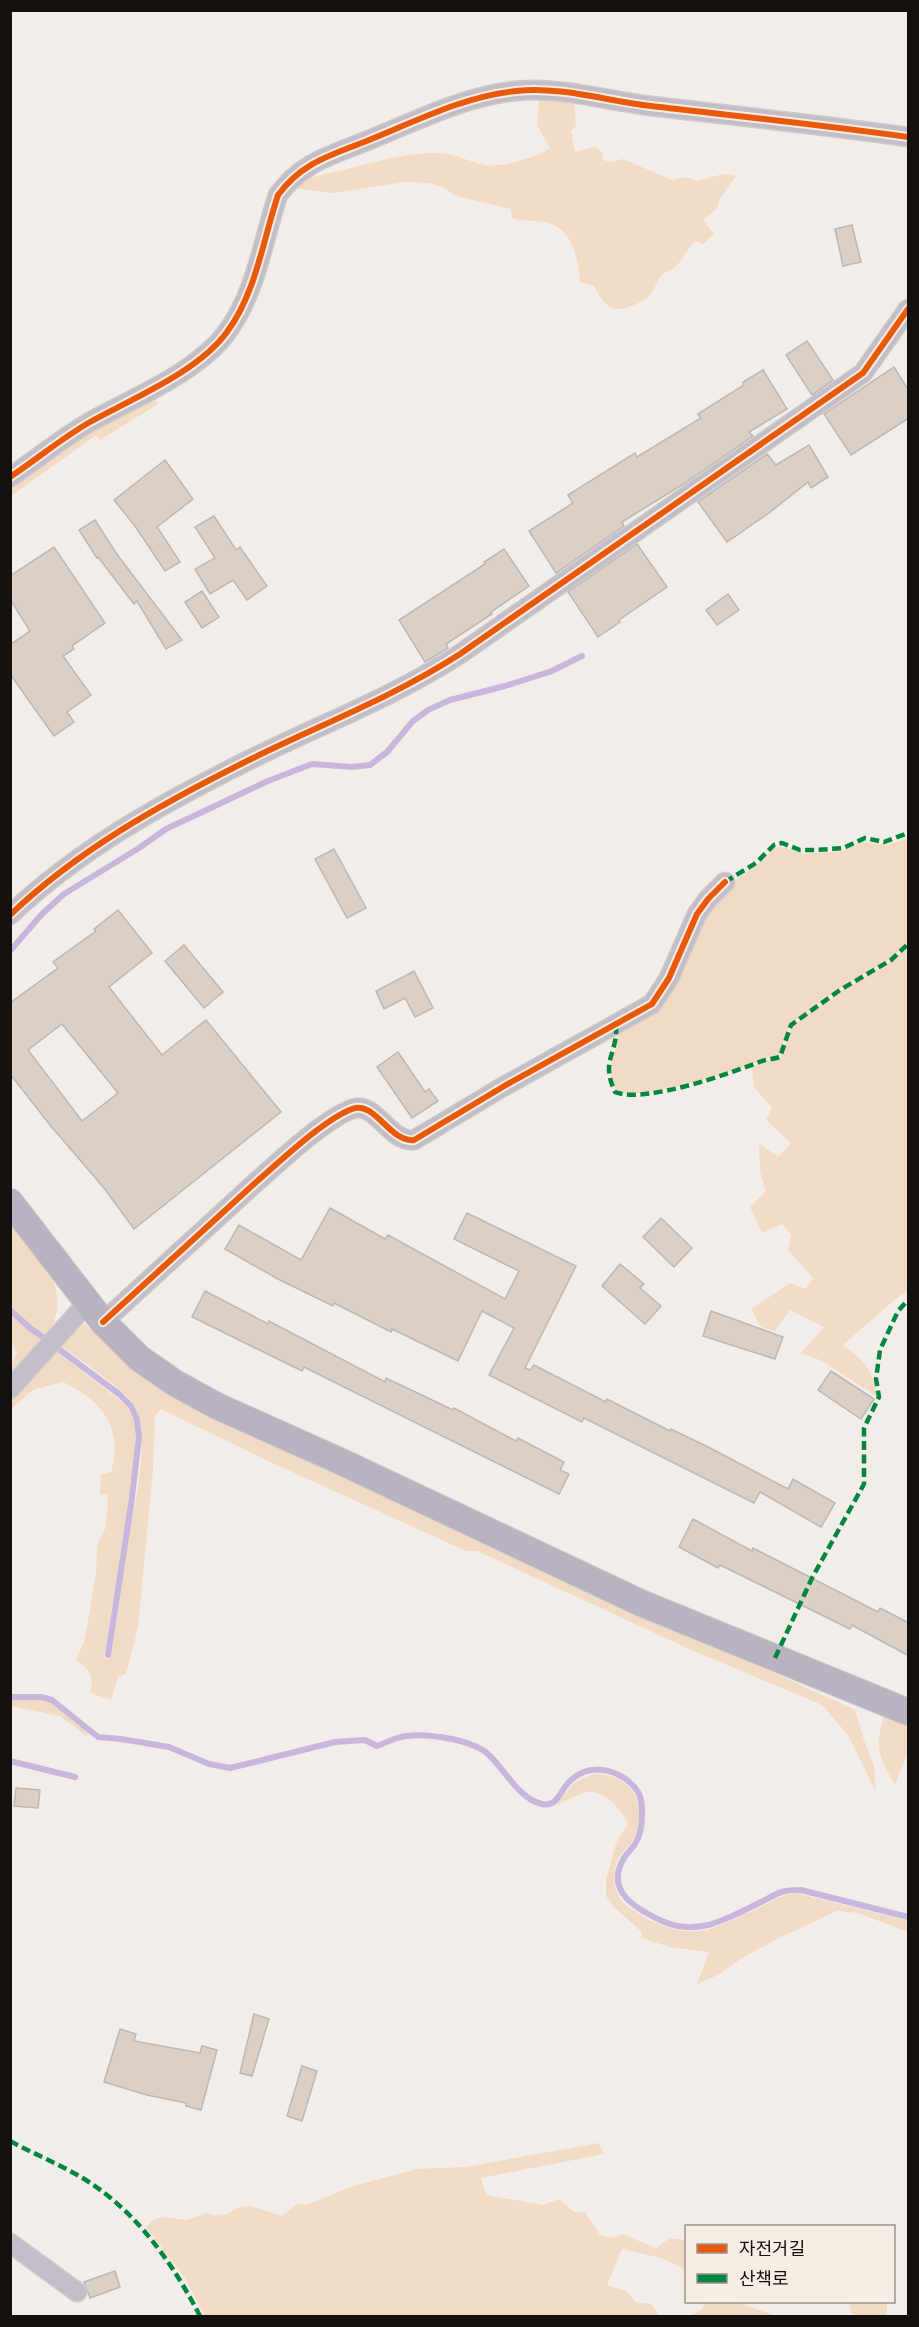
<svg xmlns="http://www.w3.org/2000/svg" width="919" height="2327" viewBox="0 0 919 2327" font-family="Raleway,'Noto Sans KR',sans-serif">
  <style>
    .green { fill: #f2dbc5 }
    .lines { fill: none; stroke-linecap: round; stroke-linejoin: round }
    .stream { stroke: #c7b7dd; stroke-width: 6 }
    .building { fill: #dcd0c6; stroke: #bcb8b5; stroke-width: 1.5; fill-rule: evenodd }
    .street-casing { stroke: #cdcac7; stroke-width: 21 }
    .secondary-casing { stroke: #cdcac7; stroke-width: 28 }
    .street { stroke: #c2bdc9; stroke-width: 18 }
    .secondary { stroke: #b9b2c1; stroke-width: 26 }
    .quiet { stroke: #00873e; stroke-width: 4.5; stroke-dasharray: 9 4.5; stroke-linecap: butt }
    .cycleway-casing { stroke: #f6ede5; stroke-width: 10 }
    .cycleway { stroke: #e8590c; stroke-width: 6 }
  </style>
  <rect width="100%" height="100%" fill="#f2ede9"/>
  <g class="green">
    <path d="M539 99 574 101 576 126 571 131 575 152 595 147 602 152 603 160 611 162 623 159 672 180 685 177 698 181 723 174 736 176 719 200 717 208 703 220 714 234 703 244 695 241C688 248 680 264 674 268 670 271 666 271 662 275 657 281 655 289 650 295 646 300 640 302 634 305 611 315 604 305 594 286L580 282C578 258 573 228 545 222 533 220 525 222 512 218L511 209 456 196 443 187 429 183 404 182 333 193 293 188 302 179C346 172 394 152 439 153 455 153 469 162 484 165 501 168 536 158 550 148L537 125Z"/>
    <polygon points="152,395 158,404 100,440 96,435 11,496 11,483 93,426"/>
    <path d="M908 838V942L890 959 839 989 790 1024 778 1056C774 1057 770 1057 765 1058 759 1060 754 1064 748 1066 720 1075 641 1101 616 1091 603 1060 618 1057 619 1029L647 1014 692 933 729 885 759 863 773 849 780 846 804 854 842 851 863 842 888 845Z"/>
    <path d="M908 946V1291L898 1297 843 1345C866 1362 871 1368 878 1397L822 1361 801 1353 824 1327 790 1310 775 1331 761 1327 751 1309 790 1283 806 1289 813 1278 788 1250 791 1235 782 1224 762 1233 750 1207 766 1191 760 1172 759 1143 778 1157 791 1143 766 1120 772 1108 754 1087 752 1068 764 1061 781 1058 792 1026 840 992 892 961Z"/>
    <path d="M10 1220C38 1257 77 1289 46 1337L29 1324 11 1306Z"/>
    <polygon points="10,1313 42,1341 11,1380 11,1365 17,1353 11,1342"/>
    <path d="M85 1324 112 1349 468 1533 855 1710 864 1740 874 1766 876 1792 848 1735 822 1705 689 1649 477 1551H466L268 1461 161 1409 155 1416 153 1470 138 1627 126 1674 118 1677 111 1700 90 1693C94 1677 91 1669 76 1661L84 1641 88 1621 96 1574 97 1545 105 1529 108 1501 107 1495 100 1494 101 1474 111 1472C124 1429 102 1400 63 1382L33 1390 11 1409 10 1395 53 1349 126 1405 135 1424 136 1443 129 1506 104 1658 110 1659C117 1630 118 1599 123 1569 129 1526 153 1446 135 1407 126 1389 76 1357 58 1344L78 1326Z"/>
    <polygon points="43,1699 52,1701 89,1734 86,1736 60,1716 11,1706 11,1700"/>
    <path d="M884 1716 908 1726V1752L895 1785C879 1758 874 1747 884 1716Z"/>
    <path d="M593 1774C607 1774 619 1777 630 1788 643 1802 641 1828 631 1843 628 1848 622 1852 619 1857 613 1869 612 1885 619 1897 624 1906 642 1916 652 1921 686 1937 705 1934 738 1917 746 1913 755 1910 763 1906 780 1897 779 1894 800 1894L908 1921V1932L858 1913 837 1911 779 1938 742 1958 718 1975 697 1984 709 1952 670 1947 641 1938 642 1932 615 1908 606 1896V1880L616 1843 628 1824C622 1810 604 1790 588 1792 580 1793 565 1802 556 1805L574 1783Z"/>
    <polygon points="599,2143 604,2154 481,2178 486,2195 543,2205 559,2199 574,2212 585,2212 600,2235 612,2238 622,2234 656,2248 670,2238 685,2240 685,2269 661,2258 622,2249 607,2285 626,2291 636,2302 651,2304 660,2316 205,2316 185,2278 146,2227 153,2220 162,2217 187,2220 206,2213 215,2215 227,2214 239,2207 251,2206 282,2216 297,2204 307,2205 353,2186 417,2169 465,2167"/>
    <polygon points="705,2302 737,2302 776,2316 690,2316 702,2309"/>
    <polygon points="849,2302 887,2302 887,2316 852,2316"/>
  </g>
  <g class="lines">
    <g class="stream">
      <polyline points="10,951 42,914 64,894 139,848 166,829 268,781 312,764 352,767 370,765 387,752 413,721 428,710 450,700 505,686 552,671 582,656"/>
      <polyline points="10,1310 30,1328 48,1341"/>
      <polyline points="56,1347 119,1394 131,1406 137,1420 139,1438 131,1505 108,1655"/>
      <path d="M10 1697H41L52 1700 98 1737 121 1739 169 1747 209 1764 230 1768 335 1742 365 1740 377 1746C387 1742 396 1737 407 1736 428 1733 474 1740 489 1755 505 1770 519 1799 542 1804 558 1808 561 1788 571 1780 592 1761 623 1770 638 1792 642 1798 642 1806 642 1814 642 1823 640 1836 635 1844 632 1849 627 1853 624 1858 604 1891 636 1909 662 1921 698 1937 726 1919 759 1903 779 1894 776 1890 801 1890L908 1917"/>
      <polyline points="10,1761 75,1777"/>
    </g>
  </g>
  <g class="building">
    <polygon points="852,225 861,262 843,266 835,229"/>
    <polygon points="807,341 833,380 812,395 786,355"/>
    <polygon points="894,367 909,391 909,418 851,455 824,414"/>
    <polygon points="763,370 787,409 749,432 753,436 685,483 622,522 624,526 556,573 529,531 573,503 568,495 635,453 637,457 701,418 698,414 744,385 743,382"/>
    <polygon points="809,445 828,477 811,488 808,482 769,513 727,542 698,502 767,454 776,465"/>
    <polygon points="165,460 193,499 157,527 180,562 165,571 135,526 114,500"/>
    <polygon points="214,516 236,550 240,547 267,586 247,600 233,580 210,594 195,569 215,558 195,527"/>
    <polygon points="95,520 116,553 182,640 166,649 137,601 134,604 98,557 97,558 79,530"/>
    <polygon points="637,544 667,587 619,620 620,622 598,637 568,592"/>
    <polygon points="54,547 105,623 72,646 74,649 63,656 91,695 67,712 74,722 54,736 10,674 10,645 30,631 10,599 10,576"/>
    <polygon points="504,549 529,586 491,612 492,614 446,644 448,648 425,662 399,620 485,564 484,562"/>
    <polygon points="202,591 219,617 202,628 185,602"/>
    <polygon points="728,594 739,610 717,625 706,610"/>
    <polygon points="334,849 366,908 347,918 315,859"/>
    <path d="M118 910 152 953 109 987 162 1055 206 1020 281 1112 134 1229 104 1188 50 1125 10 1074V1003L58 968 53 962 96 931 94 929ZM62 1024 118 1093 82 1121 28 1050Z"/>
    <polygon points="184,945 223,992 204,1008 165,961"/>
    <polygon points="414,971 433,1008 415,1017 405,998 384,1009 376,991"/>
    <polygon points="398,1052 425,1092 429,1089 438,1101 412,1118 377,1067"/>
    <polygon points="330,1208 385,1239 388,1235 505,1299 519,1271 454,1239 467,1213 576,1266 525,1368 530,1370 534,1365 606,1402 607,1399 670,1431 671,1429 710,1448 788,1489 793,1479 835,1503 821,1527 760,1492 754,1503 584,1418 582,1422 489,1375 514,1328 482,1311 458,1361 392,1329 391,1332 334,1303 333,1306 278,1279 225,1249 239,1225 301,1260"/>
    <polygon points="661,1218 692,1248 674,1267 643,1237"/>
    <polygon points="620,1264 644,1284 640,1288 661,1306 645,1324 602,1286"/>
    <polygon points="205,1291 268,1324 269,1321 385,1382 386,1378 453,1410 454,1408 516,1441 518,1438 564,1462 560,1470 569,1474 559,1494 304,1367 302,1371 192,1317"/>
    <polygon points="711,1311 783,1337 775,1359 703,1336"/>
    <polygon points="831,1371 874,1399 861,1419 818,1390"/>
    <polygon points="693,1519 752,1551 753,1548 878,1612 880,1608 909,1623 909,1656 852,1625 850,1629 720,1565 718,1568 679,1547"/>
    <polygon points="16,1788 40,1790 38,1808 14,1806"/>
    <polygon points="254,2014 269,2019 252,2076 240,2073"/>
    <polygon points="120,2029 136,2034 134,2041 200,2053 202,2046 217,2050 201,2110 186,2106 186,2103 147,2095 104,2082"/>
    <polygon points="302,2066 317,2071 302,2121 287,2116"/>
    <polygon points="115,2271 120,2287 90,2298 84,2282"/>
  </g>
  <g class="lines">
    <g class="street-casing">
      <g id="street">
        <path d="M10 477C37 459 62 438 90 422 133 398 198 372 227 332 256 293 263 240 278 195 303 161 333 155 369 140 416 121 465 96 516 91 560 86 607 101 651 106 737 116 823 125 908 137"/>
        <path d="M10 915C78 850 161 804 245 762 317 726 392 698 460 654L863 373 908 309"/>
        <path d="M103 1322C153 1276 204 1230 254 1184 278 1163 323 1120 352 1109 375 1100 390 1143 414 1140L506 1085 652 1004 669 978 697 914 708 899 725 882"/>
        <polyline points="10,1389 87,1303"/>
        <polyline points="10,2243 77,2292"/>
      </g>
    </g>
    <g class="secondary-casing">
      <polyline id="secondary" points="10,1202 103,1322 139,1358 175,1383 217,1406 342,1462 641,1603 908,1712"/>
    </g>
    <use href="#street" class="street"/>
    <use href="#secondary" class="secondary"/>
    <g class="quiet">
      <polyline points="725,882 756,863 774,845 782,843 800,850 816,850 843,848 865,838 884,842 908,833"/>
      <path d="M616 1025C618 1055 600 1059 615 1092 645 1104 731 1073 762 1061 768 1059 774 1059 780 1057L791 1025 840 990 891 960 908 944"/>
      <polyline points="775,1658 812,1578 864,1484 864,1428 879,1397 876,1379 880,1350 898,1311 908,1300"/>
      <path d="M10 2141C36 2155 64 2166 89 2182 139 2215 173 2264 200 2316"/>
    </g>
    <g class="cycleway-casing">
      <g id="cycleway">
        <path d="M10 477C37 459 62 438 90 422 133 398 198 372 227 332 256 293 263 240 278 195 303 161 333 155 369 140 416 121 465 96 516 91 560 86 607 101 651 106 737 116 823 125 908 137"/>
        <path d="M10 915C78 850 161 804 245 762 317 726 392 698 460 654L863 373 908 309"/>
        <path d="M103 1322C153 1276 204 1230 254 1184 278 1163 323 1120 352 1109 375 1100 390 1143 414 1140L506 1085 652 1004 669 978 697 914 708 899 725 882"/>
      </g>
    </g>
    <use href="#cycleway" class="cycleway"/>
  </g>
  <rect width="919" height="2327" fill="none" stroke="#13100e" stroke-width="24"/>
  <rect x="685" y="2225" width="210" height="78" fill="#f6ede5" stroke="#9b958f" stroke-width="1.5"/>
  <rect x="697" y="2244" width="30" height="9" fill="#e8590c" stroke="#9b958f" stroke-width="1.5"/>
  <text x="739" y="2255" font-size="18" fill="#13100e">자전거길</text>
  <rect x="697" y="2274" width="30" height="9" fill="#00873e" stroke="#9b958f" stroke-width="1.5"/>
  <text x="739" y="2285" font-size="18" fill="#13100e">산책로</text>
</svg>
